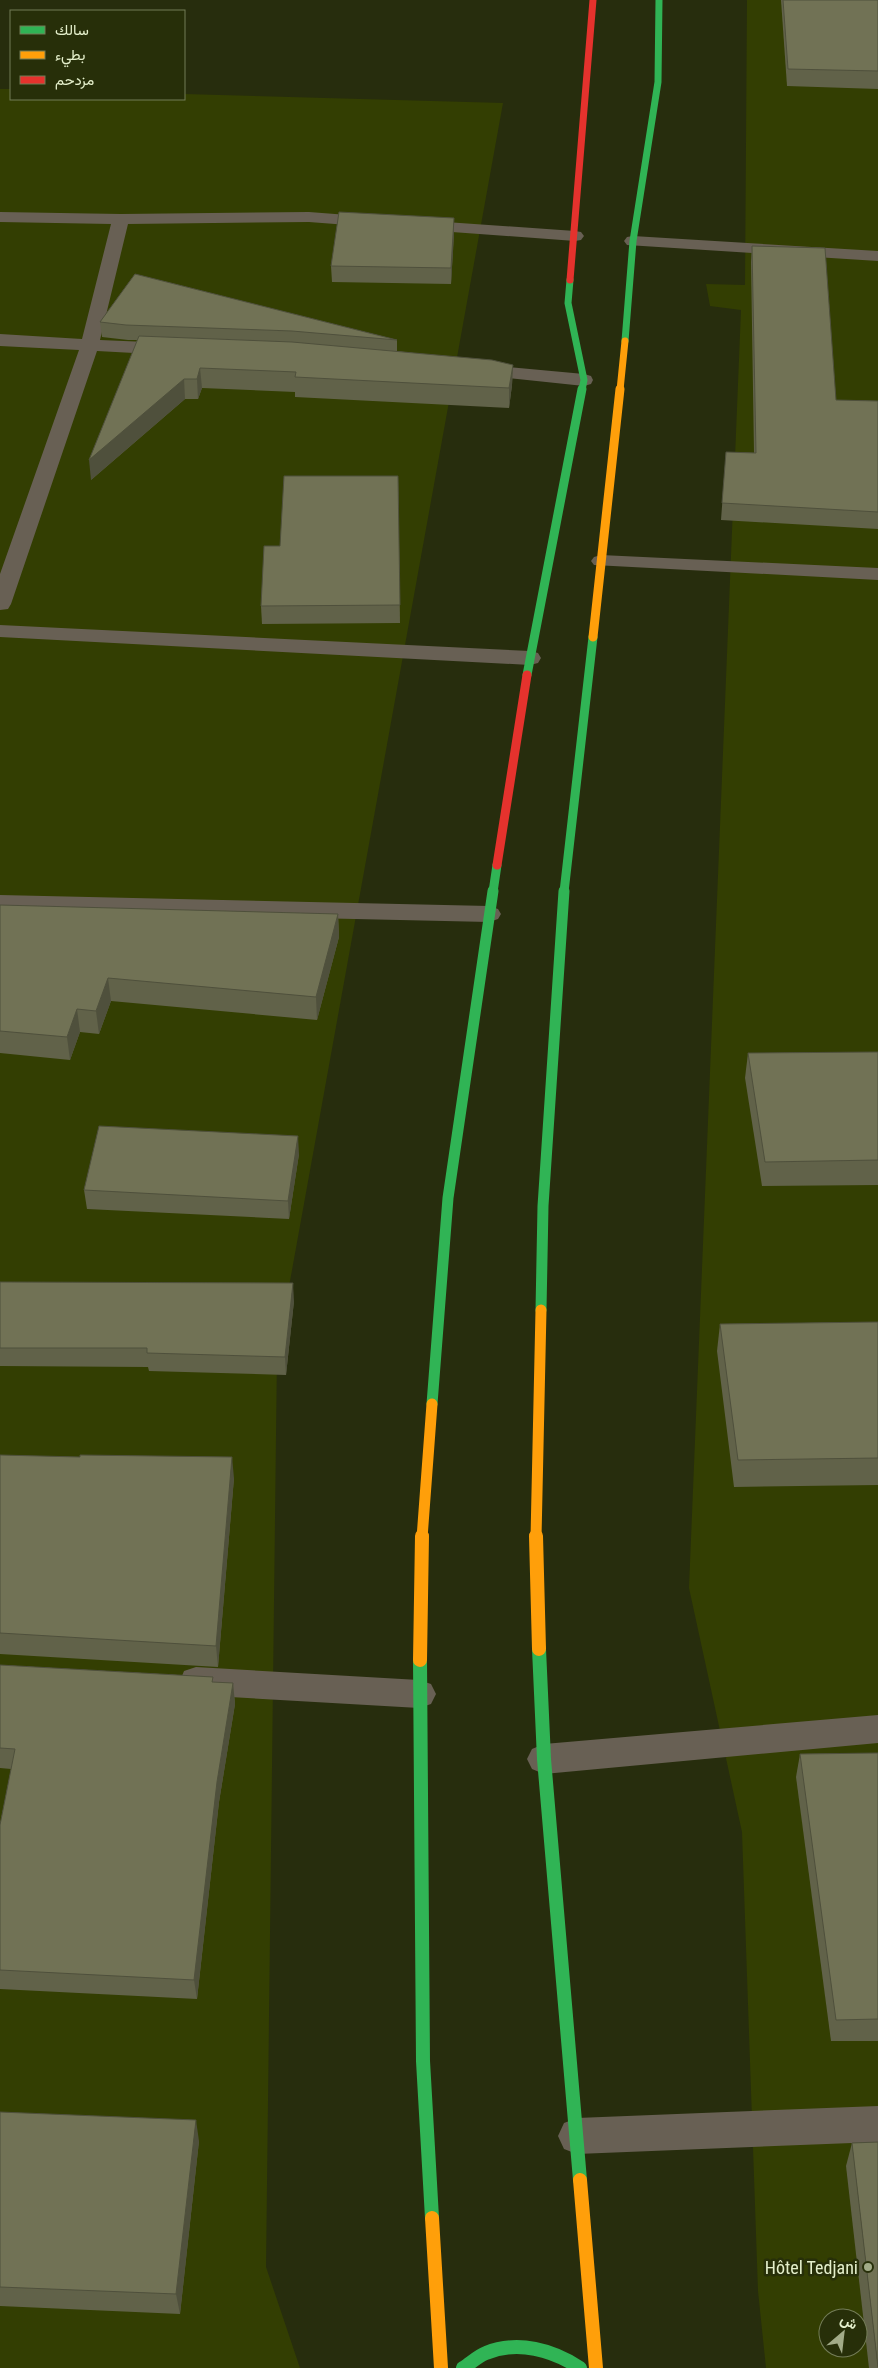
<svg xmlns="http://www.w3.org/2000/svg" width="878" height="2368" viewBox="0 0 878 2368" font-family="'Roboto Condensed',Vazirmatn,sans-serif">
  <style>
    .built { fill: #333e02; fill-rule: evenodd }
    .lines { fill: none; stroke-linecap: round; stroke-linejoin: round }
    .lane { fill: #686054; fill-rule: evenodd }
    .fast-far3 { stroke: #30b455; stroke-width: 7 }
    .fast-far2 { stroke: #30b455; stroke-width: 9 }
    .fast-far1 { stroke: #30b455; stroke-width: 11 }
    .fast { stroke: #30b455; stroke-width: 14 }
    .slow-far3 { stroke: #ff9f0a; stroke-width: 7 }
    .slow-far2 { stroke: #ff9f0a; stroke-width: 9 }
    .slow-far1 { stroke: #ff9f0a; stroke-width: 11 }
    .slow { stroke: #ff9f0a; stroke-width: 14 }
    .jam-far1 { stroke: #e5322d; stroke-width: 7 }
    .jam { stroke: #e5322d; stroke-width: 9 }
    .wall { fill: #616249 }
    .shaded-wall { fill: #4f503c }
    .building { fill: #717255; stroke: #4f503c }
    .poi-dot { fill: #a2ab88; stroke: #272f09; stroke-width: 2 }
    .labels { text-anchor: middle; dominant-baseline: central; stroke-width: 5; stroke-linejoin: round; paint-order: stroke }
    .near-poi-label { font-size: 18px; fill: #e4efcb; stroke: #272f09; text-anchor: end }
  </style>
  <rect width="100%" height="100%" fill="#272d0d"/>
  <g class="built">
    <path d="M747 0H878V2368H766L758 2291 742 1832 689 1588 741 310 710 306 706 284 745 285ZM828 2318H858V2348H828Z"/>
    <polygon points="0,89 11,89 11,99 184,99 184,94 503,103 277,1353 266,2267 300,2368 0,2368"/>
  </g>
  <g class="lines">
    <g class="lane">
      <polygon points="0,212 121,214 309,212 374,217 380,218 383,222 380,226 374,227 309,222 128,224 100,340 171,343 178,345 180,349 178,353 171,355 97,351 11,604 8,609 0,610 0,574 79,350 0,346 0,334 82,339 111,224 0,222"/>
      <polygon points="417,220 575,231 581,232 584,236 581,240 575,241 411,229 408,225 411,221"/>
      <polygon points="633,236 878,251 878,261 627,245 624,241 627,237"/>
      <polygon points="476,364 584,374 591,376 593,380 591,384 584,386 469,374 467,370 469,366"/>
      <polygon points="601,555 878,568 878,580 594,565 591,561 594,557"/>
      <polygon points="0,625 530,651 538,653 541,658 538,663 530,665 0,637"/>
      <polygon points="0,895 489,906 498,909 501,914 498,919 489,922 0,911"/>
      <polygon points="196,1667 419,1680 431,1684 436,1694 431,1704 419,1708 196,1695 184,1691 180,1681 184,1671"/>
      <polygon points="878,1715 878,1743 544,1774 532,1769 527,1759 532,1749 544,1744"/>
      <polygon points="878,2106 878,2142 577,2154 564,2149 558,2136 564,2123 577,2118"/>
    </g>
    <g class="fast-far3">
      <polyline points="570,280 568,303 584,380 582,390"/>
      <polyline points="625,341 633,241 658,82 659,0"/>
    </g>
    <g class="fast-far2">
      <polyline points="527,675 582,389"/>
      <polyline points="493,892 497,865"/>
      <polyline points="564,892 593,637"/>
    </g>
    <g class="fast-far1">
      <polyline points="541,1310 543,1206 564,891"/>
      <polyline points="432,1404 448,1198 493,891"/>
    </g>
    <g class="fast">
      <polyline points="539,1649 544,1759 580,2180"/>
      <polyline points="420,1660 423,2061 432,2218"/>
      <path d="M463 2368C471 2363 478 2356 486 2353 518 2340 553 2350 580 2368"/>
    </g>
    <polyline class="slow-far3" points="620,390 625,341"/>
    <polyline class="slow-far2" points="593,637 620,389"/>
    <g class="slow-far1">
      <polyline points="422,1538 432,1404"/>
      <polyline points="536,1538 541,1310"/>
    </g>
    <g class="slow">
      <polyline points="536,1536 539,1649"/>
      <polyline points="420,1660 422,1536"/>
      <polyline points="580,2180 596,2368"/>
      <polyline points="432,2218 441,2368"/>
    </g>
    <polyline class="jam-far1" points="570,280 593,0"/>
    <polyline class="jam" points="497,865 527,675"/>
  </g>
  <g class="wall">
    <polygon points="781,0 878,0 878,89 787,86"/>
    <polygon points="454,234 451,284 332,282 331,266"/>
    <polygon points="752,246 836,400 878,401 878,529 721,520 726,452 754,453 751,262"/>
    <polygon points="135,274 397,340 397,351 513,365 512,385 509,408 295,397 295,392 202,388 198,399 185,399 91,480 137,340 128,340 102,337 100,322"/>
    <polygon points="398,476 400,623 262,624 261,606 280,546"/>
    <polygon points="0,905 338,914 339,937 317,1020 111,1001 99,1034 80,1032 70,1060 0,1053"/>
    <polygon points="878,1052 878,1185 762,1186 745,1078 748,1053"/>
    <polygon points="299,1154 289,1219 87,1209 84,1190"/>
    <polygon points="0,1282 294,1301 286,1375 149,1371 148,1367 0,1366"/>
    <polygon points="878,1322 878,1485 734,1487 717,1351 720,1324"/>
    <polygon points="0,1455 234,1478 218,1667 0,1654"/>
    <polygon points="0,1665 213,1677 213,1682 233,1683 235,1704 219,1802 197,1999 0,1989 0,1825 11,1769 0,1768"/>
    <polygon points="878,1753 878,2041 831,2041 796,1777 800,1754"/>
    <polygon points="0,2112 199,2141 180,2314 0,2306"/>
    <polygon points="852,2143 878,2368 869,2368 846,2166"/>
  </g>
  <g class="shaded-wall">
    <polygon points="454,218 454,234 451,284 451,268"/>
    <polygon points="513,365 512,385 509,408 509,388"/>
    <polygon points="200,368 202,388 198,399 197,379"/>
    <polygon points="184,379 185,399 91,480 89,460"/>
    <polygon points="338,914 339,937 317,1020 316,997"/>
    <polygon points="108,978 111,1001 99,1034 96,1011"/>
    <polygon points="77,1009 80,1032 70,1060 67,1037"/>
    <polygon points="298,1136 299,1154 289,1219 288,1201"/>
    <polygon points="293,1283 294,1301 286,1375 285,1357"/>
    <polygon points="232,1457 234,1478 218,1667 216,1646"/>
    <polygon points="233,1683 235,1704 219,1802 197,1999 194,1980 217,1782"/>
    <polygon points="196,2120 199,2141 180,2314 176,2294"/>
  </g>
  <g class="building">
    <polygon points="783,0 878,0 878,71 788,69"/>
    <polygon points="339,212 454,218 451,268 331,266"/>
    <polygon points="752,246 825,248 836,400 878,401 878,512 722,503 726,452 756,453"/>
    <polygon points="135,274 397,340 292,331 126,325 100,322"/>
    <polygon points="139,336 292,342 492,360 513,365 509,388 295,377 296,372 200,368 197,379 184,379 89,460"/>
    <polygon points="284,476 398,476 400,605 261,606 264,546 280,546"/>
    <polygon points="0,905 338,914 316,997 108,978 96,1011 77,1009 67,1037 0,1031"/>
    <polygon points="878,1052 878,1160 765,1162 748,1053"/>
    <polygon points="99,1126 298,1136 288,1201 84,1190"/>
    <polygon points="0,1282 293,1283 285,1357 147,1353 147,1348 0,1348"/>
    <polygon points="878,1322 878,1458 738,1460 720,1324"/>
    <polygon points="0,1455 80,1457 80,1455 232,1457 216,1646 0,1633"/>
    <polygon points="0,1665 213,1677 212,1682 233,1683 217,1782 194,1980 0,1970 0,1825 15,1749 0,1748"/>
    <polygon points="878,1753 878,2019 836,2020 800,1754"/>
    <polygon points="0,2112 196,2120 176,2294 0,2287"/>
    <polygon points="878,2142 878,2367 852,2143"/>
  </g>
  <circle class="poi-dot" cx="868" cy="2267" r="5"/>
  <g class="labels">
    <g class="near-poi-label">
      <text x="858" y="2267">Hôtel Tedjani</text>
    </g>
  </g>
  <rect x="10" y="10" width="175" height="90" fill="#272f09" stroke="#737c57"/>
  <rect x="20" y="26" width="25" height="8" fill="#30b455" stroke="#737c57"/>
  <text x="55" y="35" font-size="15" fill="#e4efcb">سالك</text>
  <rect x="20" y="51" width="25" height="8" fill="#ff9f0a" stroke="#737c57"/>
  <text x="55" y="60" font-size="15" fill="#e4efcb">بطيء</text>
  <rect x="20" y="76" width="25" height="8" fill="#e5322d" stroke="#737c57"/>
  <text x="55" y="85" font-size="15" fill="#e4efcb">مزدحم</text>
  <g transform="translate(843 2333) rotate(28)"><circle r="24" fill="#272f09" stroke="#737c57"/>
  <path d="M0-4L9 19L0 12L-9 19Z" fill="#a2ab88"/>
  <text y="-8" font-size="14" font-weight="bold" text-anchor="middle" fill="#e4efcb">ش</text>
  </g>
</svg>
